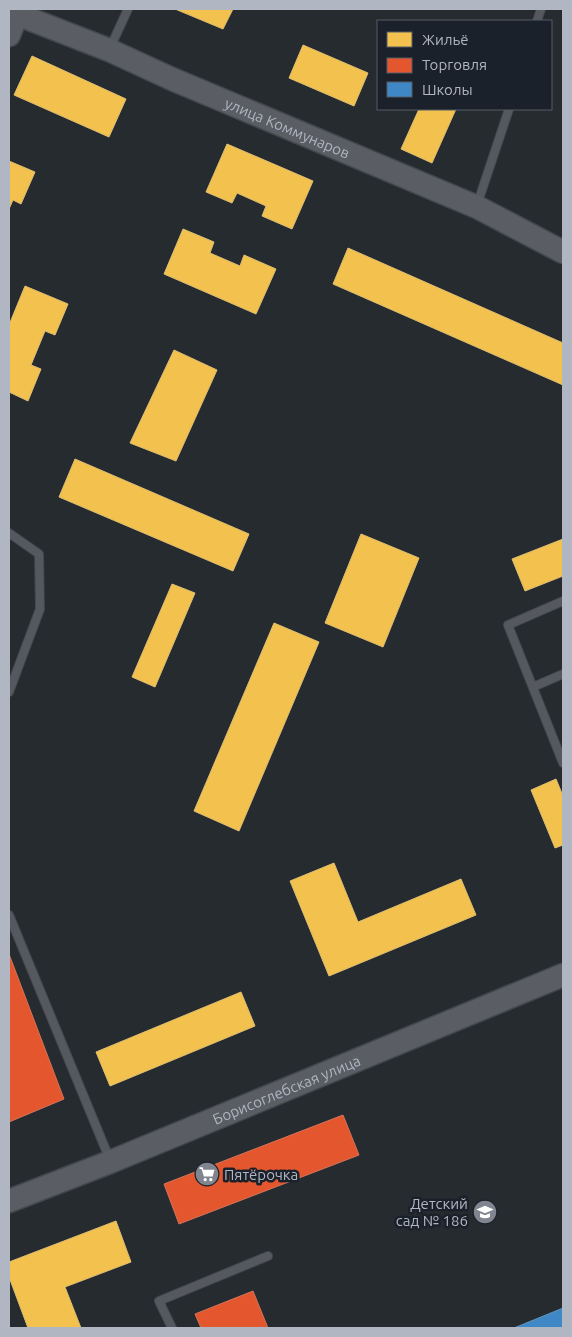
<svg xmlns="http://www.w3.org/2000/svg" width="572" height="1337" viewBox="0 0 572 1337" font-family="Ubuntu,sans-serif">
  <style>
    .homes { fill: #f2c14e; stroke: #debe71 }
    .shops { fill: #e4572e; stroke: #d4745a }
    .schools { fill: #3f88c5; stroke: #6196c4 }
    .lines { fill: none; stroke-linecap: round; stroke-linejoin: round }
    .lane-casing { stroke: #44474b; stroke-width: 10 }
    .secondary-casing { stroke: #44474b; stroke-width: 25 }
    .lane { stroke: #55595f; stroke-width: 8 }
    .secondary { stroke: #5a5d64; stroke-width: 22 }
    .labels { text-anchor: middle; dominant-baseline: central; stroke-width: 5; stroke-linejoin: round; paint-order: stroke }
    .street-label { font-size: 15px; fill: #b0b6c2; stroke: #1b212a }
    .poi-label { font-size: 15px; fill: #b0b6c2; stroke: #1b212a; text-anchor: start }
  </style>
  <rect width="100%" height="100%" fill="#262b30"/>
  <g class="homes">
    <polygon points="175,9 233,9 223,29"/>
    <polygon points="303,45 368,73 354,106 289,78"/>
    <polygon points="32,56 126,99 109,137 14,95"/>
    <polygon points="419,109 456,109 432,163 401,149"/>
    <polygon points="227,144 313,181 292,229 262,216 266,206 237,193 232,203 206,192"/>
    <polygon points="9,161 35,172 21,204 13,200 9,209"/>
    <polygon points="183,229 214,242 210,253 240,266 244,255 276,269 256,314 164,274"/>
    <polygon points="348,248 563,343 563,385 333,284"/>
    <polygon points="25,286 68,304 55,335 45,331 31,365 41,369 28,401 9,392 9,325"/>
    <polygon points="174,350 217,370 176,461 130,443"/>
    <polygon points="75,459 249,534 233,571 59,497"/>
    <polygon points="361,534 419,558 383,647 325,623"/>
    <polygon points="563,539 563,576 525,591 512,559"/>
    <polygon points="172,584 195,593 155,687 132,677"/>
    <polygon points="274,623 319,642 239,831 194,811"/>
    <polygon points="556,779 563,796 563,845 555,848 531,790"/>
    <polygon points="334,863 358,922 461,879 476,915 329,976 290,881"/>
    <polygon points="241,992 255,1026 110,1086 96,1052"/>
    <polygon points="116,1221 131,1262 65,1287 81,1328 28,1328 9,1277 9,1262"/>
  </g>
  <g class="shops">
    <polygon points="9,954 64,1099 9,1122"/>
    <polygon points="343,1115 359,1155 179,1224 164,1184"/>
    <polygon points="253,1291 268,1328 201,1328 195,1314"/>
  </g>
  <polygon class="schools" points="563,1308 563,1328 514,1328"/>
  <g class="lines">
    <g class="lane-casing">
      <g id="lane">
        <polyline points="537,21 541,9"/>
        <polyline points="110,48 128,9"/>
        <polyline points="477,205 509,109"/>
        <polyline points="9,533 39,554 40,609 9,692"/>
        <polyline points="563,601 508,625 563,763"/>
        <polyline points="533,687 563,674"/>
        <polyline points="9,915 110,1160"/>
        <polyline points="172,1328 159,1301 268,1256"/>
      </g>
    </g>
    <g class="secondary-casing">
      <g id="secondary">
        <path id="s1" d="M9 11 109 50 172 79 477 207 563 252"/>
        <polyline points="9,35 19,9"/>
        <path id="s2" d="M9 1201 110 1162 563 975"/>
      </g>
    </g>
    <use href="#lane" class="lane"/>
    <use href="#secondary" class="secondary"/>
  </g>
  <defs>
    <g id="supermarket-disc" transform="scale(1.25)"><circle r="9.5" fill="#80858f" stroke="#1b212a"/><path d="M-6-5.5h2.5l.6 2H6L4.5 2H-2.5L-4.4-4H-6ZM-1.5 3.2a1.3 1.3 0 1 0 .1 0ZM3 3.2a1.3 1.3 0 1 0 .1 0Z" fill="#fff"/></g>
    <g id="school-disc" transform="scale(1.25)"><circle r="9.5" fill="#80858f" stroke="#1b212a"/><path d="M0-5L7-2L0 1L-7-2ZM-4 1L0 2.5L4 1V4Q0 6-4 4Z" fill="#fff"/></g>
  </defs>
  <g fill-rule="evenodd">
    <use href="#supermarket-disc" x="207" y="1174"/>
    <use href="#school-disc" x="485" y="1212"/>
  </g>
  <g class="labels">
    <g class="street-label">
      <text stroke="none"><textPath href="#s1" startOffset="302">улица Коммунаров</textPath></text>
      <text stroke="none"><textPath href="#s2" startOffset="299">Борисоглебская улица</textPath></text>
    </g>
    <g class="poi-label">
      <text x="224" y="1174">Пятёрочка</text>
      <text x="468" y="1203" text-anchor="end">Детский<tspan x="468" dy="17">сад № 186</tspan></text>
    </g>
  </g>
  <rect width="572" height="1337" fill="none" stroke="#b0b6c2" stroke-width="20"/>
  <rect x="377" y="20" width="175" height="90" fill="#1b212a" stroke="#575d67"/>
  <rect x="387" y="32" width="25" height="15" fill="#f2c14e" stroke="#575d67"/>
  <text x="422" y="45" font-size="15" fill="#b0b6c2">Жильё</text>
  <rect x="387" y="58" width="25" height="15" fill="#e4572e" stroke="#575d67"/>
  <text x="422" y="70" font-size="15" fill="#b0b6c2">Торговля</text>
  <rect x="387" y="82" width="25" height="15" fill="#3f88c5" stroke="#575d67"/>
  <text x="422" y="95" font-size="15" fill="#b0b6c2">Школы</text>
</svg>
